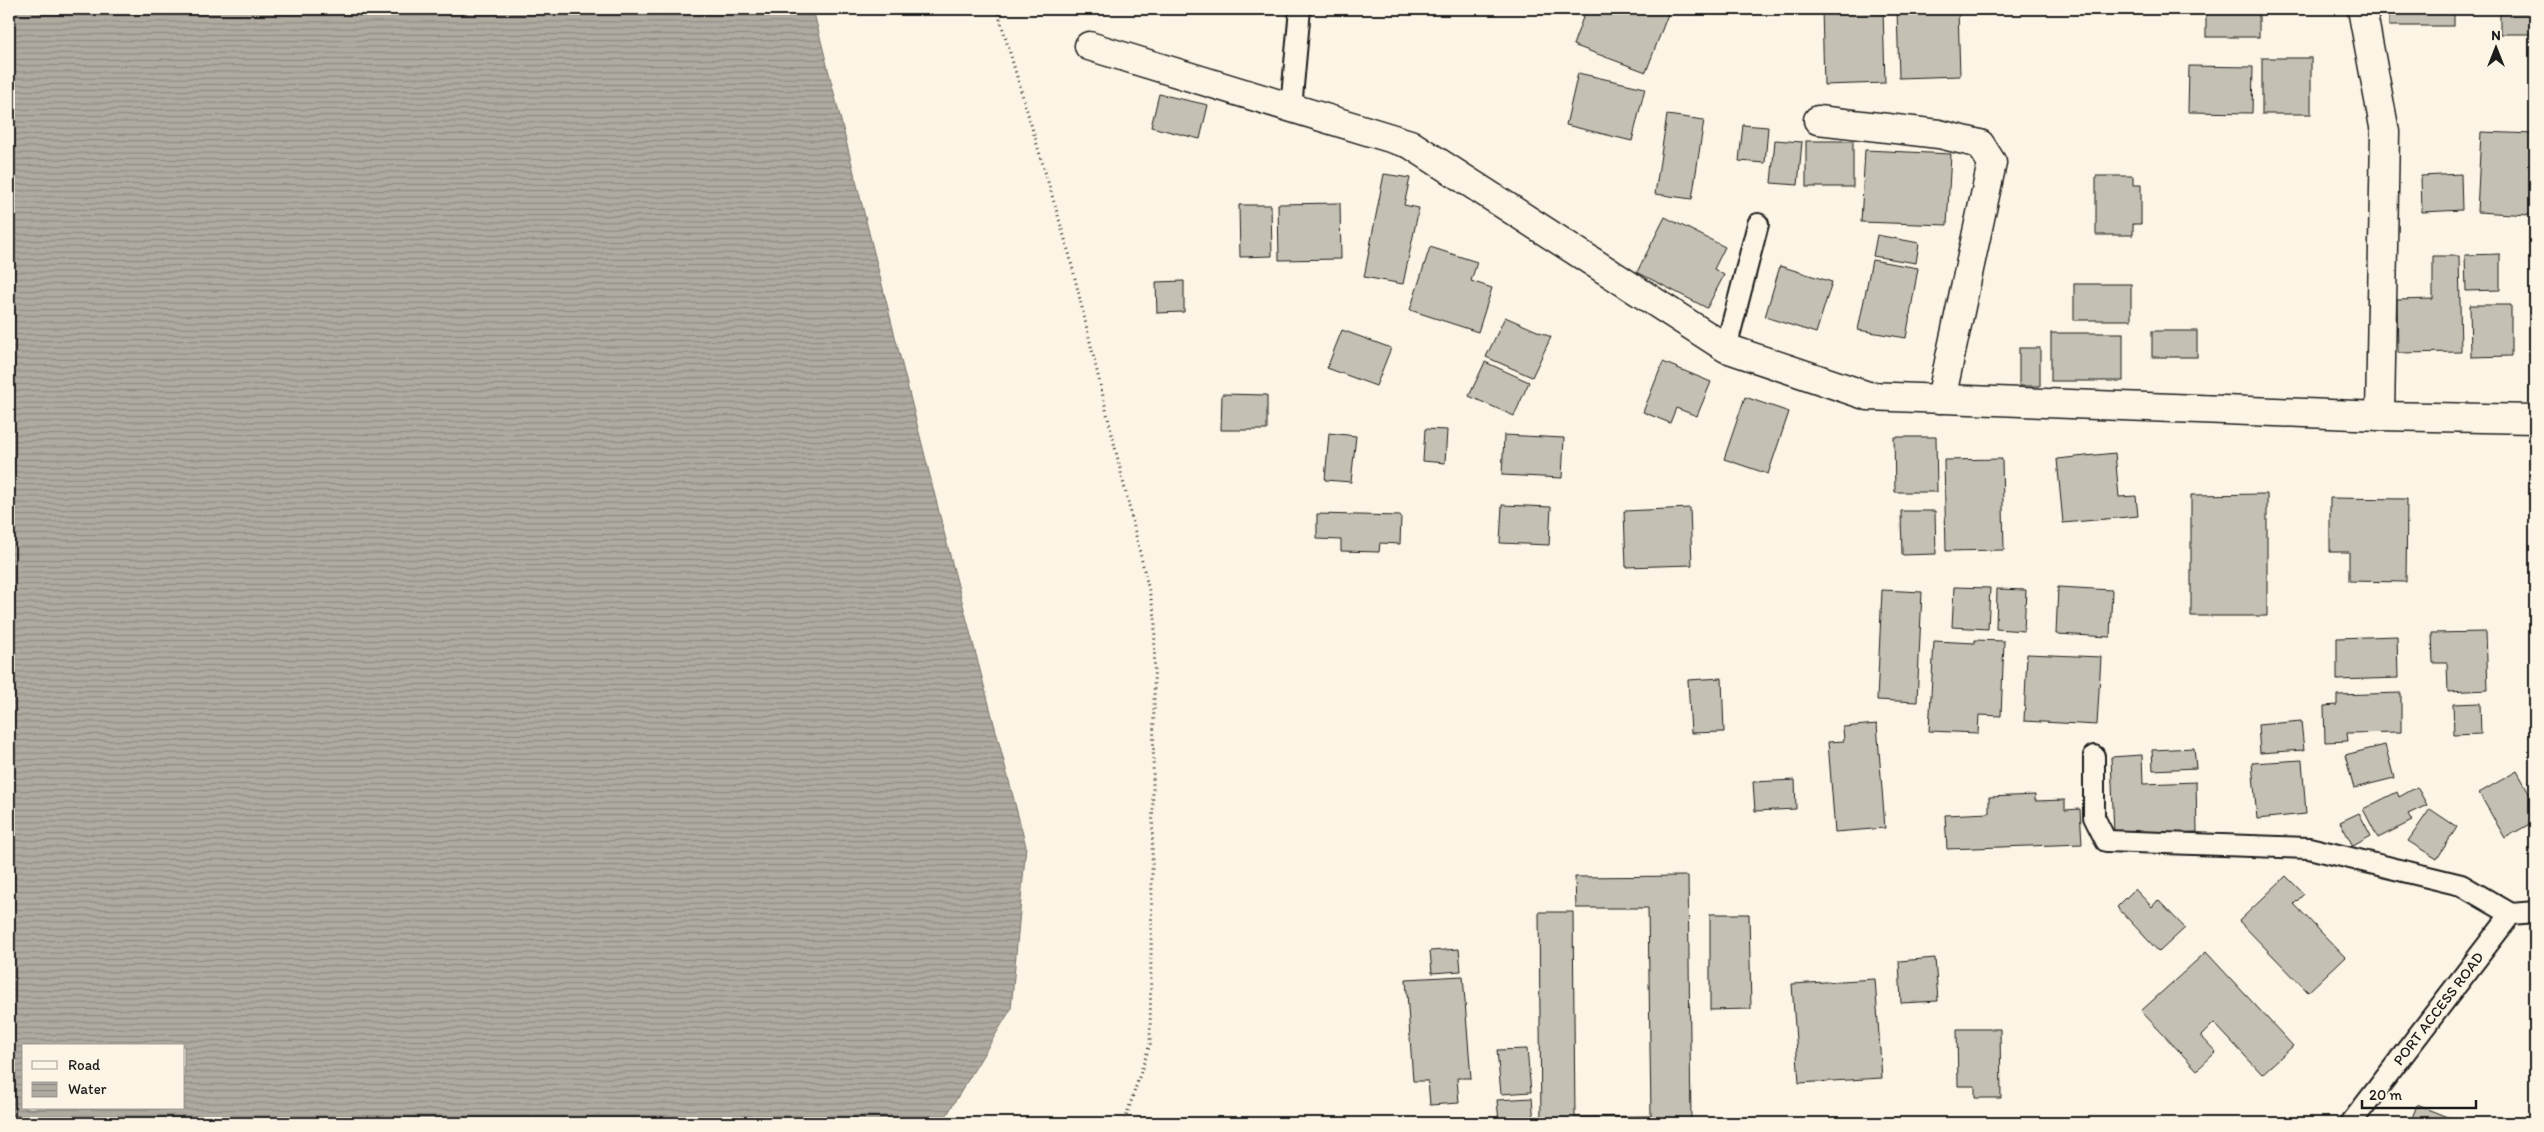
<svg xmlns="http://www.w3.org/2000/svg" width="2544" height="1132" viewBox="0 0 2544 1132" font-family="Itim,sans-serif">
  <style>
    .water { fill: url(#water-rules); stroke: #75726c; fill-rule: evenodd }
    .building { fill: #c4c0b3; stroke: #1c1c1c }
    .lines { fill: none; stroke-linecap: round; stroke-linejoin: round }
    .service-casing { stroke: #1c1c1c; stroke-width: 24 }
    .minor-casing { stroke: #1c1c1c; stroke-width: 31 }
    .path { stroke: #1c1c1c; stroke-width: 3; stroke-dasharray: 1 4; stroke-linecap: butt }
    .service { stroke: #fcf5e5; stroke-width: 20 }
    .minor { stroke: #fcf5e5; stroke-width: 28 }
    .labels { text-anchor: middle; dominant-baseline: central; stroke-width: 4.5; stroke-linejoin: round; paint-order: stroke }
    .street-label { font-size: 15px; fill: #1c1c1c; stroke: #fcf5e5 }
  </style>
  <defs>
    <pattern id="water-rules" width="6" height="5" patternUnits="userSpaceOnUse" patternTransform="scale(1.25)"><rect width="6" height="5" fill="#b0aba1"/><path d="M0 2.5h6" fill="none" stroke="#8e8a82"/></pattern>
  </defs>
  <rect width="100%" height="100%" fill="#fcf5e5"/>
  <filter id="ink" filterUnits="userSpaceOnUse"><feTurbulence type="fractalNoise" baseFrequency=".02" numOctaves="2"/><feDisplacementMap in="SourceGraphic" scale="10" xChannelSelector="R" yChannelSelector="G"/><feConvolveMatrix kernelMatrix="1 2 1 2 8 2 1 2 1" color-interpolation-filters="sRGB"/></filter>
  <g filter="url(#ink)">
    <path class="water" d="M9 9H813L945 536 1026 846 1011 1009 942 1123H9ZM24 1046H184V1108H24Z"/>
    <g class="building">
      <polygon points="1586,9 1653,9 1668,14 1646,72 1573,45"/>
      <polygon points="1822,9 1883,9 1885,83 1824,85"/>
      <polygon points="1897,9 1958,9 1960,76 1899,78"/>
      <rect x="2206" y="9" width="53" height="28"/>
      <rect x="2389" y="9" width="65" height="17"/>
      <rect x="2500" y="9" width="35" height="25"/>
      <rect x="2262" y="58" width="49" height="56"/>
      <polygon points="2189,66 2253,67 2252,113 2188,112"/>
      <polygon points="1578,73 1645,88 1632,141 1566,125"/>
      <polygon points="1159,94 1208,105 1200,139 1151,127"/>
      <polygon points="1667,115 1704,120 1692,199 1655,194"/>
      <polygon points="1743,125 1768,127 1765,163 1739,161"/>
      <polygon points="2481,132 2535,134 2531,215 2477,212"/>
      <polygon points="1775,140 1802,142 1798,185 1771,183"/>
      <rect x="1806" y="141" width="47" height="46"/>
      <polygon points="1865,150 1951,154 1947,225 1861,222"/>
      <polygon points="1384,174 1410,178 1404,205 1419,208 1403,284 1364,277"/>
      <polygon points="2461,174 2462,210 2422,212 2421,176"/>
      <polygon points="2096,176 2133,176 2133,185 2141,185 2141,224 2133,224 2133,235 2096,235"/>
      <polygon points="1340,203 1341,259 1279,260 1278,204"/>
      <polygon points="1239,205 1271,205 1272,256 1240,257"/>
      <polygon points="1665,217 1725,247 1714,269 1724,275 1707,308 1637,272"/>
      <polygon points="1877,235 1919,243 1916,263 1873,256"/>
      <polygon points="1430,247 1477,262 1471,281 1492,288 1478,332 1410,310"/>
      <polygon points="2500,254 2500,290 2466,291 2465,255"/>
      <polygon points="2433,256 2459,256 2461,352 2398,353 2397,300 2433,299"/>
      <polygon points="1872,260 1918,268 1906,338 1858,330"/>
      <polygon points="1780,266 1832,282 1816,333 1765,317"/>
      <polygon points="1184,281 1184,312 1157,313 1156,282"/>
      <rect x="2074" y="284" width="57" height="36"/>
      <polygon points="2470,305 2511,305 2511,356 2471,357"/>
      <polygon points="1505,317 1551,337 1532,377 1486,357"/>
      <polygon points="1342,330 1391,348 1376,386 1327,368"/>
      <rect x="2152" y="331" width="45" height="26"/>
      <rect x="2051" y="333" width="72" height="48"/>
      <rect x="2019" y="348" width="21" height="38"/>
      <polygon points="1485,362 1529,382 1514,416 1469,396"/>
      <polygon points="1663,362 1711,382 1697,416 1676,408 1670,423 1643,412"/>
      <polygon points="1222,394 1267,395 1267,430 1221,430"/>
      <polygon points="1745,397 1789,412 1768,474 1724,459"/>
      <polygon points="1425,429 1447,430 1445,463 1423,461"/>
      <polygon points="1329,433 1356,436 1351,482 1325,480"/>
      <polygon points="1504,435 1564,438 1562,478 1502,475"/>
      <polygon points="1894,437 1936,437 1937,492 1895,492"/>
      <polygon points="2115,453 2119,497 2136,496 2138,516 2063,523 2057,459"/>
      <polygon points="2002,459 2004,550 1946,551 1944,460"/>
      <polygon points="2267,494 2267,616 2191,616 2191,495"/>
      <polygon points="2330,498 2407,499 2406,582 2349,581 2349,552 2330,552"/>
      <polygon points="1502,505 1551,507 1549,545 1500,543"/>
      <polygon points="1690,508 1692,565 1626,567 1624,511"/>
      <polygon points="1901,511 1935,511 1936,554 1902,555"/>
      <polygon points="1317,514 1401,516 1400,544 1380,543 1379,552 1341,551 1341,540 1317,539"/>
      <polygon points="1954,587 1990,588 1988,629 1952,627"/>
      <polygon points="2058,587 2112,590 2110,637 2056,634"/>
      <polygon points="1997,589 2026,590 2024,631 1996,629"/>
      <polygon points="1882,590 1922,592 1917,702 1877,700"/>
      <polygon points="2486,632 2488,690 2448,692 2447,663 2433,663 2432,633"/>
      <polygon points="2397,636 2398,678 2337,680 2337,638"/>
      <polygon points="1975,640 2004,641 2001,716 1979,715 1978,733 1929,731 1934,641 1975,643"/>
      <polygon points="2027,654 2101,657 2097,725 2024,721"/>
      <polygon points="1722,678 1724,732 1691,733 1688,680"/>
      <polygon points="2401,693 2401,732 2347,733 2348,741 2325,742 2324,706 2337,705 2337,695"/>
      <polygon points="2480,703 2481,734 2454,735 2453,704"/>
      <polygon points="2301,721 2304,750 2260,753 2258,725"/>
      <polygon points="1877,724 1885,828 1835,832 1828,742 1844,741 1843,727"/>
      <polygon points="2385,745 2394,778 2354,788 2345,755"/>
      <polygon points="2194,748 2196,768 2153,770 2152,750"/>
      <polygon points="2142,755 2143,784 2196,782 2197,832 2114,835 2111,757"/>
      <polygon points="2302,760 2306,814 2257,819 2252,763"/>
      <polygon points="2517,771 2535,803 2535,821 2505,838 2479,793"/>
      <polygon points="1795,780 1796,809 1755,811 1753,782"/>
      <polygon points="2417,787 2427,805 2408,814 2412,821 2378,838 2363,809 2397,792 2399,797"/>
      <polygon points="2035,795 2035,801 2065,800 2065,810 2080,809 2082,844 1947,849 1945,815 1989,813 1989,797"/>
      <polygon points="2430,809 2457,827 2437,859 2408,841"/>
      <polygon points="2359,813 2371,836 2353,846 2340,822"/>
      <polygon points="1688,876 1691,1123 1541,1123 1539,912 1573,912 1575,1117 1651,1116 1648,908 1576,908 1575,877"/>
      <polygon points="2286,876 2304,894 2294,904 2345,957 2308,992 2239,921"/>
      <polygon points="2135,889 2152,907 2158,900 2185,928 2159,952 2117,907"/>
      <polygon points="1710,914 1749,914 1751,1009 1710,1010"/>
      <polygon points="1459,949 1461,971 1432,973 1430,951"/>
      <polygon points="2206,952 2293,1046 2262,1074 2214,1023 2201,1036 2216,1052 2197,1070 2141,1011"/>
      <polygon points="1935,958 1938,1001 1901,1003 1899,961"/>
      <polygon points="1463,976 1471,1078 1457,1078 1459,1103 1430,1105 1428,1081 1413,1081 1406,979"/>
      <polygon points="1875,979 1882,1078 1799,1083 1792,984"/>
      <polygon points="1957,1029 2000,1029 2001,1098 1975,1098 1975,1086 1958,1086"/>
      <polygon points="1527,1049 1531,1092 1501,1094 1497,1050"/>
      <polygon points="1532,1098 1534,1123 1499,1123 1497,1100"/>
      <polygon points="2417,1105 2460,1122 2459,1123 2410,1123"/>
    </g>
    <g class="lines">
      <g class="service-casing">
        <g id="service">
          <polyline points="1291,108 1300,9"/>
          <polyline points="1726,348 1758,224"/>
          <polyline points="2094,756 2094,817 2106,841 2309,848 2461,885 2511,914"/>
          <path id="s1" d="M2351 1123 2511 914 2535 912"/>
        </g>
      </g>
      <g class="minor-casing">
        <g id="minor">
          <polyline points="2362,9 2385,132 2380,416"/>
          <polyline points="1089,46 1410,144 1726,348 1868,396 2380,416 2535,419"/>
          <polyline points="1818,120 1939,134 1980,144 1992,163 1941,399"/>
        </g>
      </g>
      <polyline class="path" points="997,9 1069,253 1155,616 1150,1044 1124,1123"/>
      <use href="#service" class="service"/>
      <use href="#minor" class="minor"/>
    </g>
  </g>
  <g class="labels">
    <g class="street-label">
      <text stroke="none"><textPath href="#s1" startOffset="144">PORT ACCESS ROAD</textPath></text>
    </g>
  </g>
  <rect width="2544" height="1132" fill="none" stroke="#fcf5e5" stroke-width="30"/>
  <rect x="15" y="15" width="2514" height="1102" fill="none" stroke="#1c1c1c" stroke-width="2" filter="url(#ink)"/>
  <rect x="22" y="1044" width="162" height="65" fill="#fcf5e5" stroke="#a29e95"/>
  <rect x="32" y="1061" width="25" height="8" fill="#fcf5e5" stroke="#a29e95"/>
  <text x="68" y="1070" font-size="15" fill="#1c1c1c">Road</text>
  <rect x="32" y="1082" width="25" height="15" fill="url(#water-rules)" stroke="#a29e95"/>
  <text x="68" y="1094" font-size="15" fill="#1c1c1c">Water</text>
  <g transform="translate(2496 48)" stroke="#fcf5e5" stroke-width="4" paint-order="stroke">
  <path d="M0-4L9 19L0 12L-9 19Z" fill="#1c1c1c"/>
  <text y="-8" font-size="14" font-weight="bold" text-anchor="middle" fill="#1c1c1c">N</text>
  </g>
  <path d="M2362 1100v8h114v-8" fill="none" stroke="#1c1c1c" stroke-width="2.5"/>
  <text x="2369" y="1100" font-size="15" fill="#1c1c1c" stroke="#fcf5e5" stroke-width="4" paint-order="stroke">20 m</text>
</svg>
